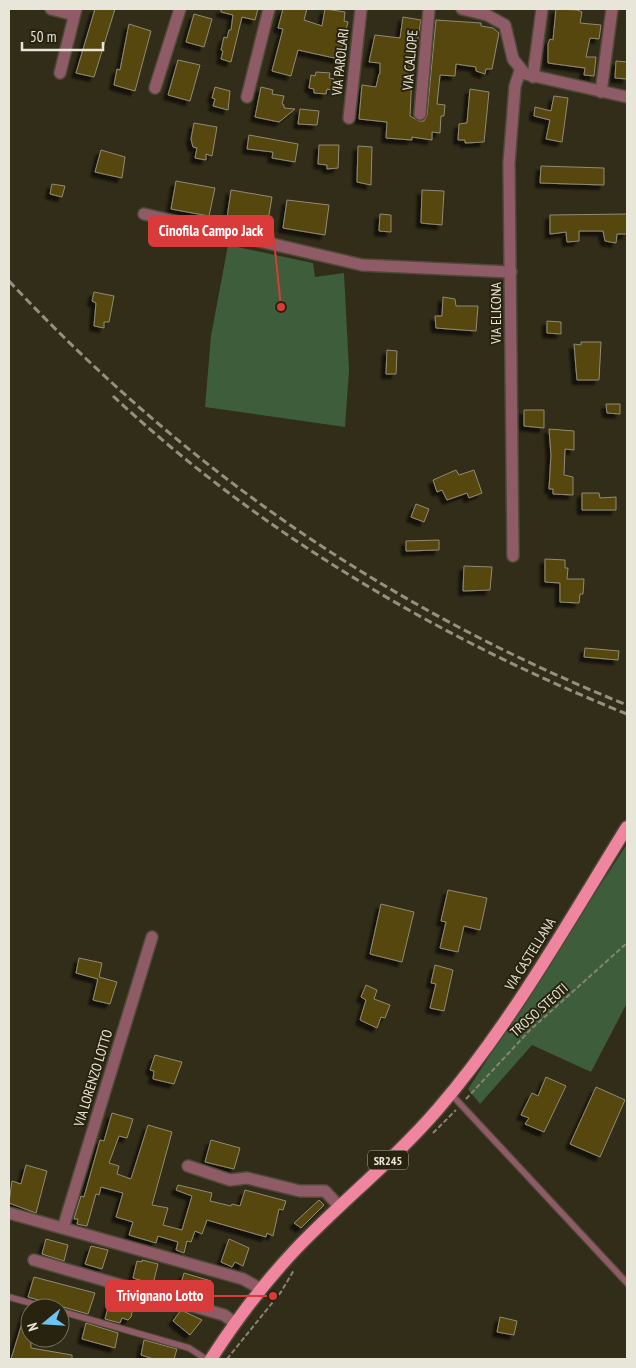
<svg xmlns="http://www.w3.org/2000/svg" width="636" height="1368" viewBox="0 0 636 1368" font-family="'PT Sans Narrow',sans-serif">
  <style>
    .green { fill: #3d5d3b }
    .building { fill: #544608; stroke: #908b74; filter: url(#shadow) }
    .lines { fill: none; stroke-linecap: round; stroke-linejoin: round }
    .lane-casing { stroke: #4f4a38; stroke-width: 8 }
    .street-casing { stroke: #4f4a38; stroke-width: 14 }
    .primary-casing { stroke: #4f4a38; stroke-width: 15 }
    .path { stroke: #888473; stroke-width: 2; stroke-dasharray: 5 2.5; stroke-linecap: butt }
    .lane { stroke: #8f5b66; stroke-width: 5.5 }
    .street { stroke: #8f5b66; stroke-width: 11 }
    .primary { stroke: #f0859f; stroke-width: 12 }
    .rail { stroke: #949081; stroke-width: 3; stroke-dasharray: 8 4; stroke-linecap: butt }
    .labels { text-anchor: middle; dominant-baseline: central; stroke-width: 4; stroke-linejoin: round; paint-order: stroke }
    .shield { fill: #28230f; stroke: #aeab9c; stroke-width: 1 }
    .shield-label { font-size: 12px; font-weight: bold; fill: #e8e5d9 }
    .street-label { font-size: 14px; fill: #e8e5d9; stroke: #28230f }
    .leader { fill: none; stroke: #d83b3a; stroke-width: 2 }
    .callout-dot { fill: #d83b3a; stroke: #28230f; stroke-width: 2 }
    .callout { fill: #d83b3a; stroke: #d83b3a; stroke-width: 2 }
    .callout-label { font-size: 15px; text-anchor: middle; font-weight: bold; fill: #fff }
  </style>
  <defs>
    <filter id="shadow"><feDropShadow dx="-4.5" dy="4.5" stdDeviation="1" flood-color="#0009"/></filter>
  </defs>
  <rect width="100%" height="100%" fill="#322d19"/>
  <g class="green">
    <polygon points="228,245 313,263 315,277 344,273 349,370 345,427 205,407 211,336"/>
    <polygon points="627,844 627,1003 591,1072 532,1045 480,1104 468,1089"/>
  </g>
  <g class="building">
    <polygon points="95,9 115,9 94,77 76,73"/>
    <polygon points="221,9 258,9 255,20 242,17 231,62 221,59 223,51 221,50 224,37 227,38 229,30 231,30 233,15 221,12"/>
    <polygon points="283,9 307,9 304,20 322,26 325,9 345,12 344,21 348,22 339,59 298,50 291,76 272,71 283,29 278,28"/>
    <polygon points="556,9 577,10 582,12 580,23 601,25 599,39 590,38 586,57 596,57 594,76 584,75 585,68 548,63 548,44 550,39 553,40"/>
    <polygon points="194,14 212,19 204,47 186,42"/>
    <polygon points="403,17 421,20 412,74 410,116 419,121 424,121 427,115 436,20 481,23 481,26 493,28 499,33 492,69 486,69 485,74 476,71 476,67 456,64 455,76 440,75 437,104 445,105 444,116 441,116 440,133 432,132 432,140 412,137 412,140 386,138 387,122 359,119 362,85 376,87 379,74 380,74 380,63 369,62 375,35 400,38"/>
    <polygon points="129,24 151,31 135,91 114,85 117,69 120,70"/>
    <polygon points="178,60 200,65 190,101 168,95"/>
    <polygon points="616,61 627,62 627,79 615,78"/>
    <polygon points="316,72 330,73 329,78 334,79 332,90 327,89 326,94 314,93 314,89 309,88 311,75 315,76"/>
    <polygon points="215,87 230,91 228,110 213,106 215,99 212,98"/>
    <polygon points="261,87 273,90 272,94 284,96 282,104 284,105 284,108 295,109 279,122 255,117"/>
    <polygon points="470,89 489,92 484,142 465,143 465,140 458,140 459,124 467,123"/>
    <polygon points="554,96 568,98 562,142 546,139 550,120 534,116 535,107 551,111"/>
    <polygon points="300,109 319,111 317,125 298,124"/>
    <polygon points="194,123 217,127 212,156 206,154 206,160 195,158 197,148 193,147 191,139"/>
    <polygon points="249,135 298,144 295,162 272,158 273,152 247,149"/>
    <polygon points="319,145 339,145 338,168 327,169 327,165 318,164"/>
    <polygon points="358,146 372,147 371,185 357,182"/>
    <polygon points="101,150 125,157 122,178 95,172"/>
    <polygon points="541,166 604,168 604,185 540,183"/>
    <polygon points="176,181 215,188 209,216 171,209"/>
    <polygon points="52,184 65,186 62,197 50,194"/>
    <polygon points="231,190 272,197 267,226 227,218"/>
    <polygon points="422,190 444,191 442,225 421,223"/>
    <polygon points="287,200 329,205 325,235 283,228"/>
    <polygon points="380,214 391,215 391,232 379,231"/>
    <polygon points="627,214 627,234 617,234 616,243 605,241 603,231 579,231 579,241 567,242 566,232 550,234 550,215"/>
    <polygon points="94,292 114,296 109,322 104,322 104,328 94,326 96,303 92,301"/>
    <polygon points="443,297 455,299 456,306 478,306 476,331 436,328 435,316 442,316"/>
    <polygon points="547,321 561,322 561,334 547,333"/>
    <polygon points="581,342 601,342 599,380 577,380 574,344 581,345"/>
    <polygon points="387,350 397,351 396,374 386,374"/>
    <polygon points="606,404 620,404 620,414 607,413"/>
    <polygon points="524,410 544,410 544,428 524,426"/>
    <polygon points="549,429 574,431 574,450 565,449 564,475 573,477 573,495 553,494 553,489 549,489 551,455"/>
    <polygon points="456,470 459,475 474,470 482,493 469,498 467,493 447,500 442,490 437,492 433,480"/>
    <polygon points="582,493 599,493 600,498 616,497 616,510 582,510"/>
    <polygon points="416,504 429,509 424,522 411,517"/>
    <polygon points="439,540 439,550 406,551 406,541"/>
    <polygon points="545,559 565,560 565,568 568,568 567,579 584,579 583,594 580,594 579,603 560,602 560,583 545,582"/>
    <polygon points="464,566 492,567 490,590 463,591"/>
    <polygon points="585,648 619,651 618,660 584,657"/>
    <polygon points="448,890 487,898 480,930 464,926 458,952 440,948 446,922 441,921"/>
    <polygon points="381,904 414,912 402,962 370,954"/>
    <polygon points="79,958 102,963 99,977 117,982 110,1004 93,1000 98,979 76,973"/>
    <polygon points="435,965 453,970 444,1011 430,1008 436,984 431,983"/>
    <polygon points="366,985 377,990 374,999 390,1005 385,1018 381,1017 377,1028 360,1020 366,1000 361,997"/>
    <polygon points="155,1055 182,1062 174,1084 153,1079 154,1071 150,1070"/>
    <polygon points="546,1077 566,1086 544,1132 525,1124 529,1118 521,1115 532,1093 538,1096"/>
    <polygon points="596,1087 625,1100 600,1157 570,1144"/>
    <polygon points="112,1113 133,1119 127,1138 119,1136 109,1163 119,1166 117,1174 131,1179 148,1125 172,1132 152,1205 168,1208 163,1225 182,1230 192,1196 176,1190 178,1185 212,1193 210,1201 231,1206 232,1204 240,1206 245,1190 286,1201 283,1210 279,1209 273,1236 267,1233 266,1237 207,1220 202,1234 195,1231 191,1242 187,1241 184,1253 176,1250 178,1242 158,1236 156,1243 129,1235 133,1222 116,1217 123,1193 101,1187 99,1195 96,1194 87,1226 77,1224 78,1219 74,1219 81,1196 84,1197 100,1140 104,1141"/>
    <polygon points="211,1140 240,1148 234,1169 205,1162"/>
    <polygon points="26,1165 47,1171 36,1213 9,1203 12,1181 21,1184"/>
    <polygon points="319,1200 324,1205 301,1228 294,1223"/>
    <polygon points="46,1239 68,1245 64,1261 42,1254"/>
    <polygon points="229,1239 249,1248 243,1266 235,1262 232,1267 221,1262"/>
    <polygon points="91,1246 108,1250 102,1269 85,1264"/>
    <polygon points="142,1260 158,1264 153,1284 133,1278 137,1261 142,1262"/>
    <polygon points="184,1273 211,1281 207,1302 178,1294"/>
    <polygon points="34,1277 95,1293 88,1314 28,1297"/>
    <polygon points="112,1293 135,1299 131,1317 128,1320 122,1318 120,1323 105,1319"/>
    <polygon points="27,1307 30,1308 31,1348 72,1355 72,1359 11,1359"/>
    <polygon points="181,1310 202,1320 190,1335 173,1321"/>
    <polygon points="500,1317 517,1321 514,1335 497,1332"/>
    <polygon points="86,1323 118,1333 115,1348 82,1339"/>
    <polygon points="144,1340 177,1349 174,1359 154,1359 141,1355"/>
  </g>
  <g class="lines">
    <g class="lane-casing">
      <g id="lane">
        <polyline points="451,1094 627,1283"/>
        <polyline points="9,1297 48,1308"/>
        <polyline points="60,1311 189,1348 206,1359"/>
      </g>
    </g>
    <g class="street-casing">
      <g id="street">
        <polyline points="51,9 74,15"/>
        <polyline points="462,9 487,15 505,25 513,59 525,74 627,97"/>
        <polyline points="60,73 76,9"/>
        <polyline points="533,77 542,9"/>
        <polyline points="155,88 180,9"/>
        <polyline points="601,92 612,9"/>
        <polyline points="247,97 269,9"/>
        <polyline points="420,114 429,9"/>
        <polyline points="349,118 361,9"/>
        <polyline points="144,214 362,265 511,272"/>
        <polyline points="513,556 509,163 515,86 520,71"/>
        <polyline points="188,1166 230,1180 247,1178 300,1191 325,1191 339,1206"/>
        <polyline points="9,1213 243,1279 261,1289"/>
        <polyline points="63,1228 152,937"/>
        <polyline points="34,1260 224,1315 235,1323"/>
      </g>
    </g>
    <g class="primary-casing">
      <path id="primary" d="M211 1359C236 1320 264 1283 296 1249 342 1201 395 1159 438 1109 512 1023 568 922 627 827"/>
    </g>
    <g class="path">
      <polyline points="466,1099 530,1030 627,943"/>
      <polyline points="433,1133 456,1110"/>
      <polyline points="227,1359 281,1292 294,1270"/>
    </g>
    <use href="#lane" class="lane"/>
    <use href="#street" class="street"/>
    <use href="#primary" class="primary"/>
    <g class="rail">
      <path d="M9 281C187 471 386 608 627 705"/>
      <path d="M113 396C262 535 440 639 627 714"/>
    </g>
  </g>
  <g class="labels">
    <rect class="shield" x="368" y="1150.5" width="40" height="19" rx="4"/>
    <g class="shield-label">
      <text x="388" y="1160">SR245</text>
    </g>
    <g class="street-label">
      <text transform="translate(410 60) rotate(-85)">VIA CALIOPE</text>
      <text transform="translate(340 62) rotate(-84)">VIA PAROLARI</text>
      <text transform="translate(496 313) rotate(-90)">VIA ELICONA</text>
      <text transform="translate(530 954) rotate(-58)">VIA CASTELLANA</text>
      <text transform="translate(539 1010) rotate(-42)">TROSO STEOTI</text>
      <text transform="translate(93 1078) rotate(-73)">VIA LORENZO LOTTO</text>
    </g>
  </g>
  <path class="leader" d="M281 307L273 231M273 1296L213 1296"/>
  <g class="callout-dot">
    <circle cx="281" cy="307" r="5"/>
    <circle cx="273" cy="1296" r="5"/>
  </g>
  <g class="callout">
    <rect x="149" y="216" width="124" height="30" rx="5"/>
    <rect x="106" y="1281" width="107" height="30" rx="5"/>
  </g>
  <g class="callout-label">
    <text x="211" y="236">Cinofila Campo Jack</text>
    <text x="160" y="1301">Trivignano Lotto</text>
  </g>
  <rect width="636" height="1368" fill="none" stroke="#e8e5d9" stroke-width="20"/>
  <g transform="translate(45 1323) rotate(252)"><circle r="24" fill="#28230f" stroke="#757160"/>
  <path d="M0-4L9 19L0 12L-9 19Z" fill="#6fc2f4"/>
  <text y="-8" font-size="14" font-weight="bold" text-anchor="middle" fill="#e8e5d9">N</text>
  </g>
  <path d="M22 42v8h81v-8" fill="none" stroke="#e8e5d9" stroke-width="2.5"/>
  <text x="30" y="42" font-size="15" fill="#e8e5d9" stroke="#28230f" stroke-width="4" paint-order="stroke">50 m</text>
</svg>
